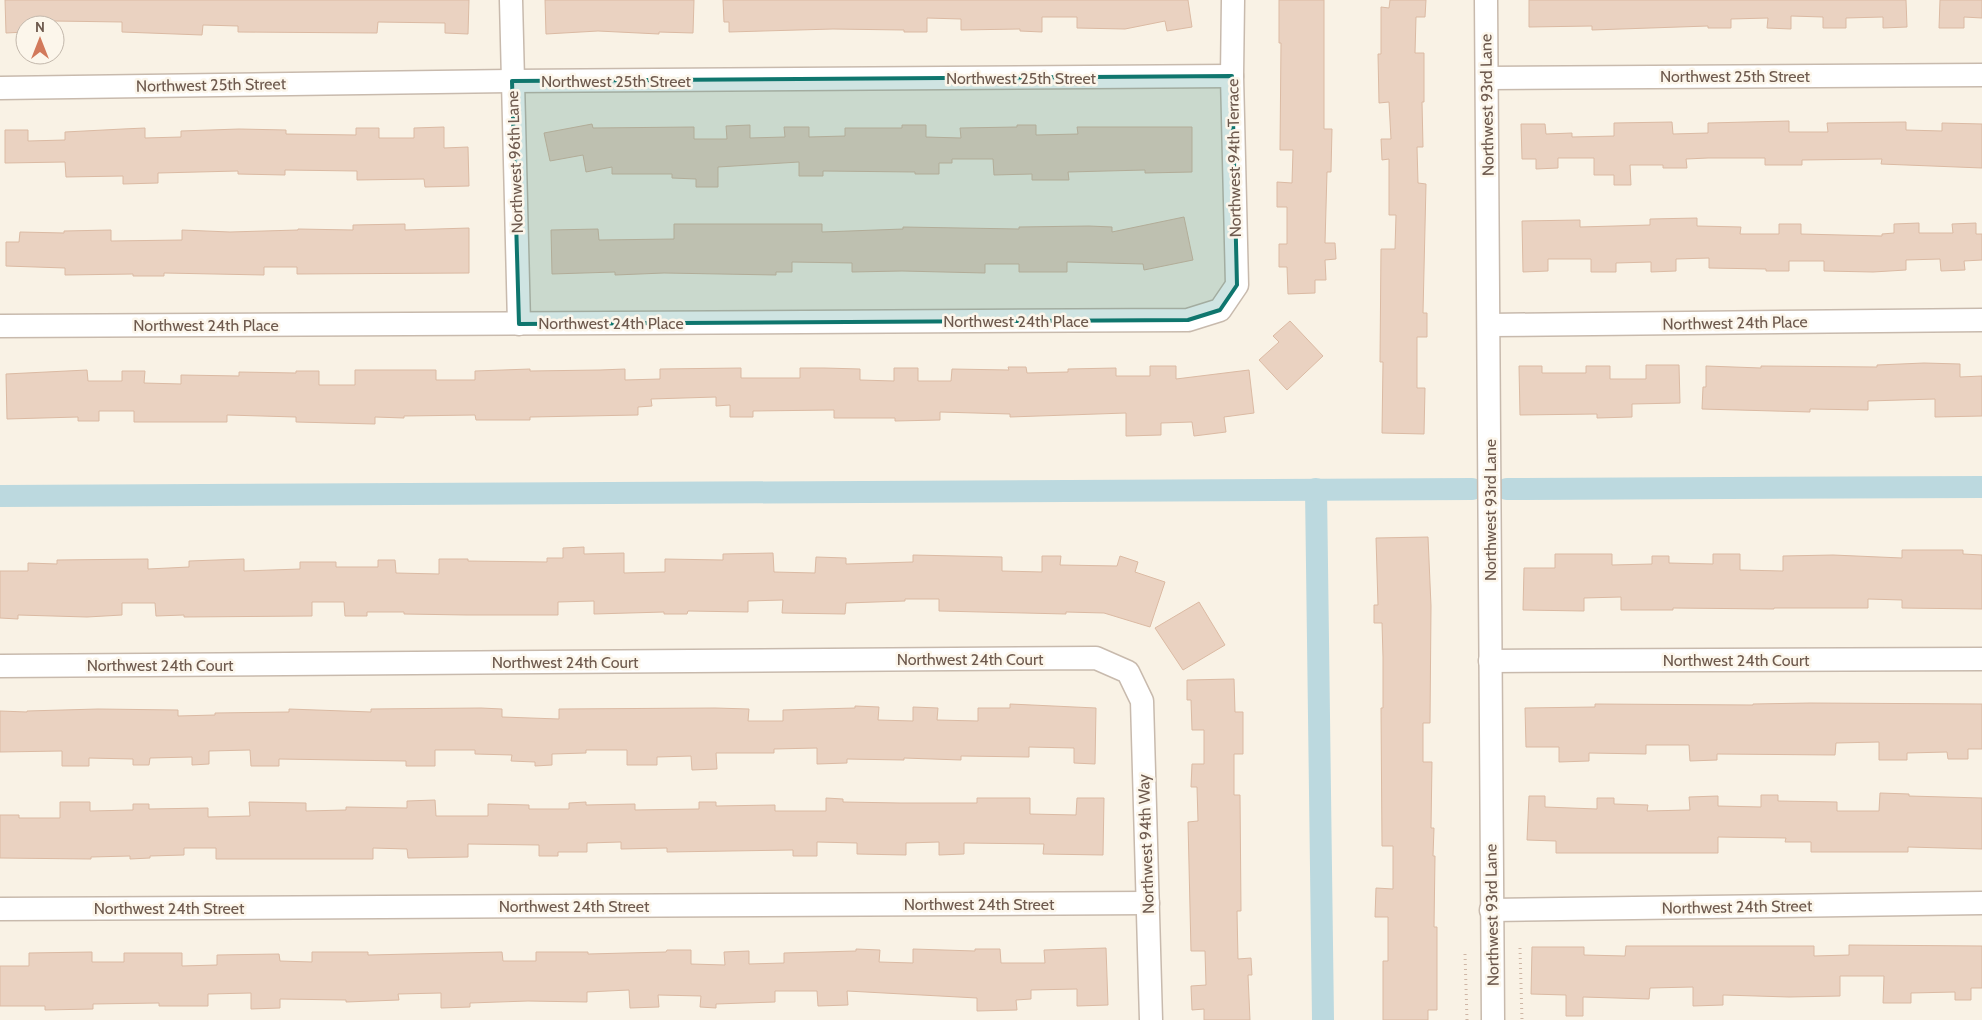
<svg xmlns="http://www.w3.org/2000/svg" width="1982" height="1020" viewBox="0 0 1982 1020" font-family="Cabin,sans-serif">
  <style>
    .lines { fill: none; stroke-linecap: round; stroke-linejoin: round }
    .canal { stroke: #bcd9df; stroke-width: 22 }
    .building { fill: #ead2c1; stroke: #dbbaa3 }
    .minor-casing { stroke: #c8baad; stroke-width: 25 }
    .path { stroke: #cfb6a4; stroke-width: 3; stroke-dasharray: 1 4; stroke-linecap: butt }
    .minor { stroke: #fff; stroke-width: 22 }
    .marked { fill: #0f766e; fill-opacity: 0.2; stroke: #0f766e; stroke-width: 4; stroke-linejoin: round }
    .labels { text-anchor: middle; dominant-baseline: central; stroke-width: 5; stroke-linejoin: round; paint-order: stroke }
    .street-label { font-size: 16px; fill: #6e5a4e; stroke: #fcf6eb }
  </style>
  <rect width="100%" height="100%" fill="#f9f2e5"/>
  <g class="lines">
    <g class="canal">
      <polyline points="1316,489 1323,1020"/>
      <polyline points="1507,489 1982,487"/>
      <polyline points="0,496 1472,489"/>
    </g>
  </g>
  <g class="building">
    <polygon points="5,0 469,0 468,34 445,33 445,23 378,22 377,33 238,32 238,26 203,25 202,35 122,32 122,22 54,21 54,25 25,25 25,32 6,33"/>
    <polygon points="545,0 694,0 693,33 659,32 659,34 598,31 546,34"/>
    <polygon points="723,0 1188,0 1192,27 1167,31 1165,21 1125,29 1077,28 1077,17 1042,17 1042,32 1020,31 1020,29 961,30 961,19 927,18 927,32 904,32 904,30 833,29 729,32 729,22 724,22"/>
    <polygon points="1279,0 1324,0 1324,129 1332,129 1331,172 1327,172 1325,243 1335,243 1336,259 1325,260 1326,280 1315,280 1315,293 1288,294 1287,267 1279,267 1279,244 1287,244 1287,207 1277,207 1277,182 1292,183 1293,150 1280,150 1281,43 1279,43"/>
    <polygon points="1390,0 1426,0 1425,17 1416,17 1415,53 1424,53 1424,102 1422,102 1423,147 1417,147 1418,183 1426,184 1423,313 1427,313 1427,337 1417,337 1417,388 1425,388 1424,434 1382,433 1383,362 1380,362 1381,249 1395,249 1396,215 1389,215 1389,159 1382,160 1381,139 1391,139 1389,102 1379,103 1378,54 1381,54 1381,7 1389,8"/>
    <polygon points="1529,0 1906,0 1907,27 1883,28 1883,17 1846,18 1846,28 1823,28 1823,17 1791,16 1791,29 1767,28 1768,18 1731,19 1731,28 1708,28 1708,26 1592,30 1592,26 1529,27"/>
    <polygon points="1940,0 1982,0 1982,18 1964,17 1964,28 1939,28"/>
    <polygon points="1789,121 1789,132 1828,132 1827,123 1906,122 1906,130 1942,131 1942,123 1982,124 1982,168 1881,164 1882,159 1802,160 1802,165 1765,165 1765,158 1708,158 1686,159 1687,168 1663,168 1663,165 1630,165 1631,185 1614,185 1614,175 1594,175 1594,158 1558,158 1558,168 1536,169 1536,159 1522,159 1521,124 1545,124 1546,134 1572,133 1572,137 1614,136 1614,123 1672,122 1673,134 1708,133 1708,123"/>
    <polygon points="592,124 593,128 694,127 694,139 727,139 726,126 750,125 750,138 785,137 784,127 809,127 809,137 845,136 845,128 902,128 902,125 926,125 926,137 961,138 960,128 1017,127 1017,125 1036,125 1036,135 1078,134 1077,127 1192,127 1192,172 1145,173 1145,170 1068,172 1069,180 1032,180 1032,174 994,175 993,159 952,159 952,163 939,163 939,174 915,174 915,172 823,171 823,176 799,176 799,162 718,167 718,187 696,187 696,179 672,178 672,174 612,174 612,167 586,172 583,155 550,161 544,133"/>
    <polygon points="444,127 444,148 468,147 469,186 425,187 424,179 357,180 357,171 285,170 285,175 238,174 238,171 158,173 158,183 123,184 123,176 66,177 65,162 5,163 5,130 28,130 28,141 65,140 65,132 123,129 145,128 145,138 181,137 181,131 239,129 286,130 286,134 356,135 356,128 379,128 379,138 414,138 414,128"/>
    <polygon points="1184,217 1193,260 1144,270 1143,264 1067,262 1067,272 1019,272 1019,264 985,264 985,273 902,271 852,272 852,263 792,262 792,272 776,272 776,275 664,273 615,275 615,272 552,274 551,230 598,229 599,240 674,239 674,224 822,224 822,232 903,229 903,227 1019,229 1019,227 1089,226 1112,227 1112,232"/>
    <polygon points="1697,218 1697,226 1741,227 1740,234 1779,234 1779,224 1801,224 1801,234 1882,236 1882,234 1894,233 1894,224 1919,223 1919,233 1953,233 1952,224 1976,223 1976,234 1982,234 1982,260 1964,261 1965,270 1941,271 1940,259 1906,260 1906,270 1873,272 1824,271 1824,261 1789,261 1789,271 1766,271 1766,269 1709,268 1709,258 1676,259 1676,271 1651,272 1651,262 1616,263 1616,272 1591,272 1591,259 1548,259 1548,271 1523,272 1522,221 1580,220 1580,227 1650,225 1650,219"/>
    <polygon points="405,224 405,230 469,228 469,273 297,274 297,267 264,267 264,275 164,273 164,276 133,276 133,274 65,275 65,268 6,266 6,242 19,242 20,232 64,233 64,231 111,230 111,241 182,240 182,230 230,232 298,230 298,229 353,230 353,225"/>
    <polygon points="1290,321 1323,356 1287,390 1259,360 1279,342 1273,336"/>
    <polygon points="1924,363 1960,364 1960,377 1982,376 1982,416 1935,417 1935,399 1868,401 1868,410 1810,409 1810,412 1702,409 1703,387 1706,387 1706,366 1761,368 1761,366 1877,367 1877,365"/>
    <polygon points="1646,365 1679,365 1680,403 1632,404 1632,417 1597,418 1597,414 1520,415 1519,366 1542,366 1542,373 1586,373 1586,366 1610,366 1610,379 1646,379"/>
    <polygon points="1150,366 1176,366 1176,379 1249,370 1254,413 1224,417 1226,432 1194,436 1192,422 1161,423 1161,435 1126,436 1126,413 1010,417 1010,414 940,412 940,420 895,421 895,418 834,418 834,410 753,411 753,417 730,417 730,405 716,406 716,397 651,399 652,406 638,407 638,415 530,417 530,420 476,420 475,415 404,416 404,418 375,417 375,424 296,422 296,417 227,415 227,422 134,422 134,411 99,411 99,421 78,421 78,417 7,419 6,374 87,370 88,381 122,381 122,371 145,371 144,383 181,384 181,375 239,376 239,372 296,373 296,371 319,371 319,385 355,385 355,370 436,370 436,380 475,380 475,371 530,369 530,371 600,370 625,369 625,380 660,379 660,369 741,368 741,378 800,378 800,368 824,368 860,369 860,380 894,381 894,368 918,368 918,381 951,381 952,369 1009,370 1008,367 1026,367 1027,373 1068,372 1068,369 1116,368 1116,376 1150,376"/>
    <polygon points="1428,537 1431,606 1430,723 1423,723 1423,762 1432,762 1431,828 1434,828 1433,856 1435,856 1434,927 1437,927 1437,1010 1428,1010 1428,1020 1383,1020 1383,961 1388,961 1388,917 1375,917 1376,888 1393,889 1393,846 1382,846 1381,708 1383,708 1383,657 1382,623 1374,623 1374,605 1378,605 1376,538"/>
    <polygon points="584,547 584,554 624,553 624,573 665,572 665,559 723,560 723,554 773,553 774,572 815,573 816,557 846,558 846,564 913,562 913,555 1002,557 1002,571 1042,572 1042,556 1061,556 1060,565 1117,566 1120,556 1138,562 1135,572 1165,582 1150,627 1104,613 1066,612 1066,614 939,611 939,599 905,599 905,601 846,603 845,614 782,613 783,600 748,601 748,612 688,611 687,614 664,614 664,612 594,614 594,601 558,602 558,615 467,615 404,614 404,612 367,612 367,616 345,616 344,602 312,602 312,616 184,617 184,615 156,616 155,603 122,603 122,615 87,617 18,615 18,619 0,618 0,571 28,571 28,563 57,564 57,560 148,559 148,569 189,567 189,561 244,559 244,571 300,569 300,562 336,562 336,567 378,567 378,560 395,560 396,573 439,574 439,559 468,559 468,561 547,562 547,558 563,558 563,548"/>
    <polygon points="1902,550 1963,550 1963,554 1982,555 1982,609 1902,608 1902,600 1868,599 1868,608 1774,608 1774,609 1673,608 1673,610 1621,610 1621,597 1584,598 1584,611 1523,610 1524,568 1555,568 1555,554 1612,554 1612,565 1652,564 1652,556 1669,556 1669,563 1713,564 1713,554 1740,554 1740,570 1783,571 1783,556 1833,555 1902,558"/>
    <polygon points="1199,602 1225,645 1183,670 1155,628"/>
    <polygon points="1234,679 1235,712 1243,712 1243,754 1234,754 1234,795 1240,795 1241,911 1237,911 1238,959 1251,958 1252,975 1248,975 1250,1020 1204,1020 1204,1009 1192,1010 1191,986 1206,985 1205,951 1191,951 1188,822 1198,821 1197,787 1191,787 1192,764 1204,764 1204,730 1192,730 1191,700 1187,700 1187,680"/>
    <polygon points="1810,703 1982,704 1982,749 1968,749 1968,759 1948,759 1947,752 1907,753 1907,760 1879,760 1879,742 1836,743 1835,755 1717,754 1717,760 1690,761 1689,745 1646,745 1646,754 1589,753 1589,761 1559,762 1559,747 1526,747 1525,708 1595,707 1595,704 1753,705 1753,704"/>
    <polygon points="1010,704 1096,708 1095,764 1074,763 1074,748 1029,747 1029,757 961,756 961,760 904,758 904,760 847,759 847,763 817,764 817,748 774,749 774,753 716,753 717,769 692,770 691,756 657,757 657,765 627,765 627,750 586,750 586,753 552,754 552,765 535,766 535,762 511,761 512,755 475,754 475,750 435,750 435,766 406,766 406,761 279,759 279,766 251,766 250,750 209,751 209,764 192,765 192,757 150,758 149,765 133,765 133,759 89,758 89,766 62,766 62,751 0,752 0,711 27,712 27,711 98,709 178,710 178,716 215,715 215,713 289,712 289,709 371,712 371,709 481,708 502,709 502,717 559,719 559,709 715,708 749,709 748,721 783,721 783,710 855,708 855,706 879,707 878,720 913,721 913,707 938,708 937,720 978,721 978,708 1010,708"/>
    <polygon points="1880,793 1909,794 1909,796 1982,798 1982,849 1908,847 1908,852 1811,852 1811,842 1785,842 1786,838 1718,837 1718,853 1556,853 1556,841 1527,840 1529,796 1545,796 1545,807 1597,809 1597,798 1614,798 1614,804 1648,805 1647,811 1690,810 1689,797 1718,796 1718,806 1761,807 1761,795 1778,795 1778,801 1837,802 1837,811 1879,811"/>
    <polygon points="826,798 843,799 843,802 900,803 977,803 977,798 1030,798 1030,814 1076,815 1077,798 1104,798 1103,855 1043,854 1044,844 964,843 964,854 939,855 939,842 906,843 906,855 857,854 857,843 817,842 817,856 793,856 793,850 667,852 667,848 621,849 621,842 587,843 587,852 558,852 558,856 539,856 539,845 468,844 468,857 408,858 407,849 373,848 373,859 216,859 216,848 184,848 184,855 150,856 150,858 130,859 130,856 91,857 91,859 0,858 0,815 19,815 19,818 60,818 60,802 90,802 90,811 133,810 133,804 149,804 149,809 208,808 208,817 250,816 249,802 306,803 306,811 346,810 346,807 407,808 407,801 435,800 436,816 488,816 488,804 529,805 529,809 569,809 569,803 586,802 586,805 635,804 635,810 699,809 699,802 716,802 716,806 775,805 775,811 826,811"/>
    <polygon points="1849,945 1982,946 1982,988 1971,988 1971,1000 1955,1000 1955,992 1911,993 1911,1003 1883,1003 1884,976 1840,976 1840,996 1789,997 1723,995 1723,1005 1693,1006 1693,987 1650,988 1649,999 1583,997 1583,1016 1566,1016 1566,995 1531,994 1532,947 1584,947 1584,955 1625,956 1626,946 1814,946 1814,956 1849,955"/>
    <polygon points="1106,948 1108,1005 1077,1006 1077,989 1031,990 1031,999 1016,1000 1017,1010 977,1011 977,998 847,991 848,1005 818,1006 817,991 775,991 775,1002 716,1004 716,1008 700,1007 701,996 658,995 659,1007 630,1008 629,990 587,992 587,1002 528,1001 470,1003 470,1007 441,1008 441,993 398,994 399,1000 346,1002 346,1000 280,999 280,1008 251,1009 251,993 208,994 208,1006 159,1006 159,1003 93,1004 93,1009 45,1010 45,1006 0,1006 0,966 29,966 29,953 92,952 92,962 124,962 124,953 182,953 182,966 217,965 217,955 279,954 280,961 312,962 312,952 368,952 368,955 502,952 503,961 536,961 536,952 588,952 588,954 666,952 667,950 691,950 691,964 725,965 724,952 749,951 749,964 784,963 784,953 856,951 856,949 880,950 879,962 913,963 913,949 975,951 975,949 1000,949 1001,963 1045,963 1044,950"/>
  </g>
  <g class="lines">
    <g class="minor-casing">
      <g id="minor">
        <polyline points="511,0 519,324"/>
        <polyline points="1486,0 1493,1020"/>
        <polyline points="1487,78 1982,75"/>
        <polyline points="0,88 512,81 1232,76"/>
        <polyline points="1489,325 1982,320"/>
        <polyline points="0,326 1188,320 1220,310 1237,285 1232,76 1233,0"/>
        <polyline points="1490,661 1982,659"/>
        <polyline points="0,666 1096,658 1128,672 1142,701 1151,1020"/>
        <polyline points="0,909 1148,903"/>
        <polyline points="1491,910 1982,903"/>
      </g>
    </g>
    <g class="path">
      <polyline points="1520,948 1522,1020"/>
      <polyline points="1465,954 1467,1020"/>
    </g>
    <use href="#minor" class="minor"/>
  </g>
  <path class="marked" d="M1232 76 1237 285 1220 310 1188 320 519 324 512 81Z"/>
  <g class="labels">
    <g class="street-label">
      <text x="1735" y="76">Northwest 25th Street</text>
      <text x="1021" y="78">Northwest 25th Street</text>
      <text x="616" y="81">Northwest 25th Street</text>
      <text transform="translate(211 85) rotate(-1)">Northwest 25th Street</text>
      <text transform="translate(1487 105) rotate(-91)">Northwest 93rd Lane</text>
      <text transform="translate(1234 158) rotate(-91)">Northwest 94th Terrace</text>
      <text transform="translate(515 162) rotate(-92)">Northwest 96th Lane</text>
      <text x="1016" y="321">Northwest 24th Place</text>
      <text x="611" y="323">Northwest 24th Place</text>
      <text transform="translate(1735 323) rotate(-1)">Northwest 24th Place</text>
      <text x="206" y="325">Northwest 24th Place</text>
      <text transform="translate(1490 510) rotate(-90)">Northwest 93rd Lane</text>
      <text x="970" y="659">Northwest 24th Court</text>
      <text x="1736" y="660">Northwest 24th Court</text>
      <text x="565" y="662">Northwest 24th Court</text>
      <text x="160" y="665">Northwest 24th Court</text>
      <text transform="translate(1146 844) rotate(-92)">Northwest 94th Way</text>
      <text x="979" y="904">Northwest 24th Street</text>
      <text x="574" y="906">Northwest 24th Street</text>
      <text transform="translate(1737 907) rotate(-1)">Northwest 24th Street</text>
      <text x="169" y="908">Northwest 24th Street</text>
      <text transform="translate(1492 915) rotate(-91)">Northwest 93rd Lane</text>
    </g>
  </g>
  <g transform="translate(40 40)"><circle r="24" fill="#fcf6eb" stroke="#c3b8ac"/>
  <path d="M0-4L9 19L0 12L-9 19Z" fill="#d2795b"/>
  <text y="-8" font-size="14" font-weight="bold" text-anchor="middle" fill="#6e5a4e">N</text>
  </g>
</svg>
